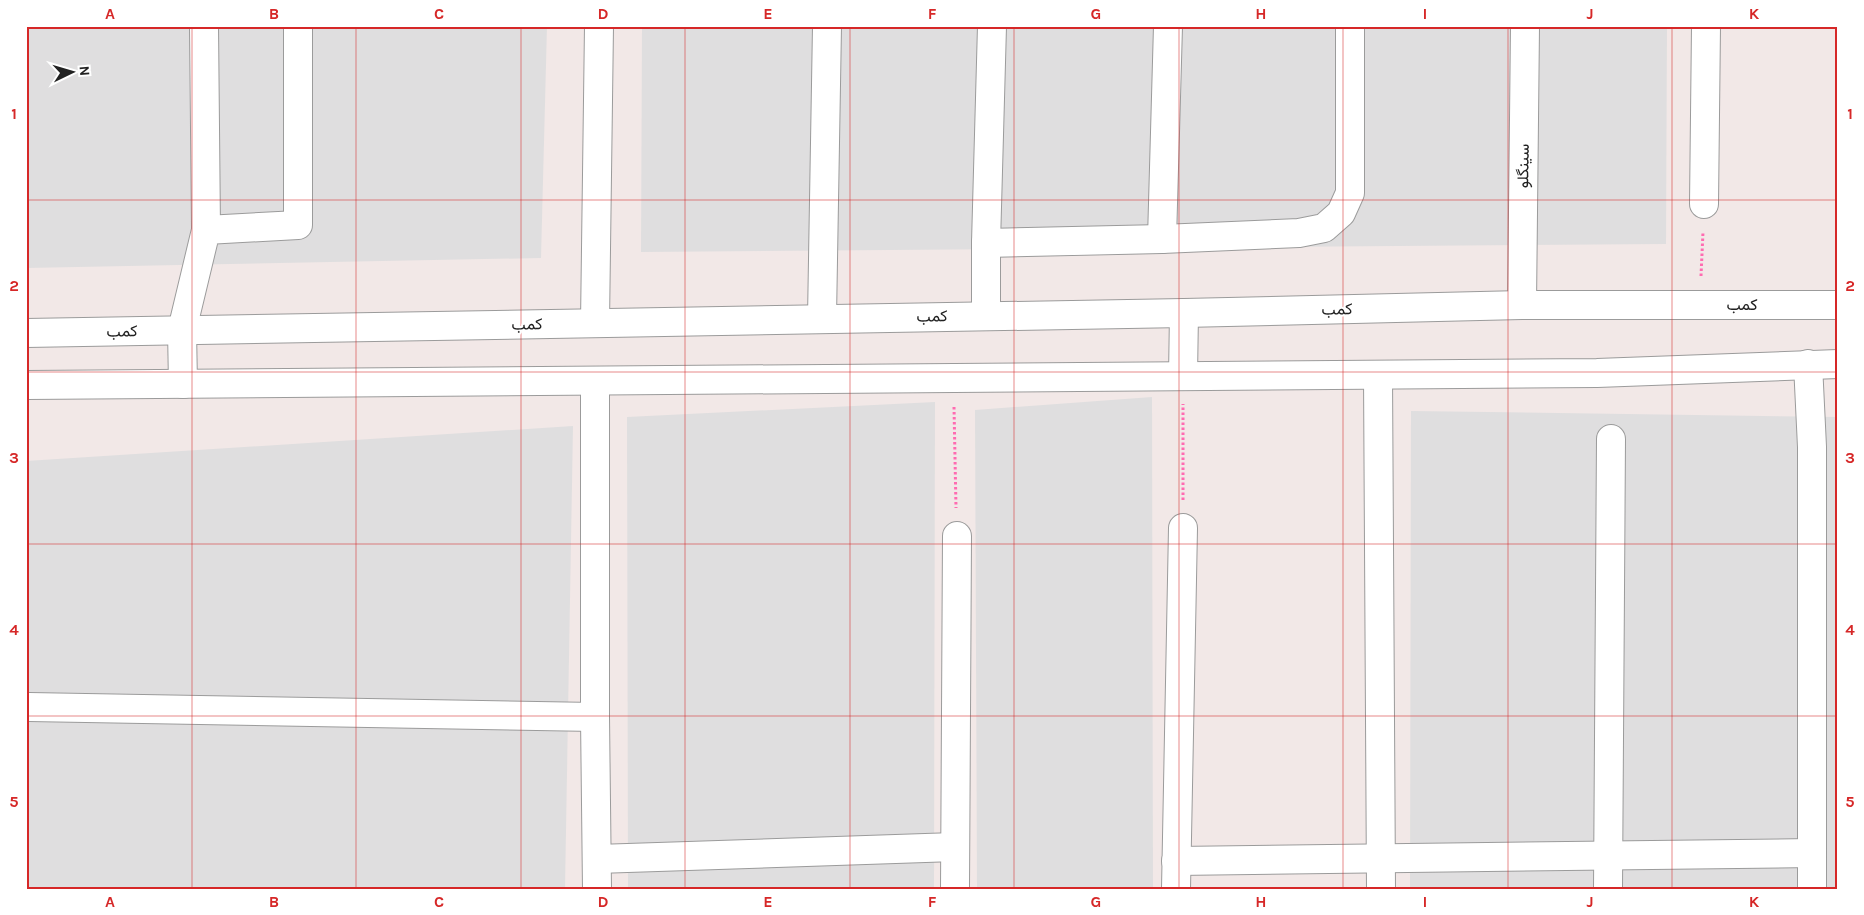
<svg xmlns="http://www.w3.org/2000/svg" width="1864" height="915" viewBox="0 0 1864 915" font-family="Karla,Vazirmatn,sans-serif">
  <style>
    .residential { fill: #dfdedf }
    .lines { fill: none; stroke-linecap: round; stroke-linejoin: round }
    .minor-casing { stroke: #9b9b9b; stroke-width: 30 }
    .tertiary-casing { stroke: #9b9b9b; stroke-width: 30 }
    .path { stroke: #ff6bb1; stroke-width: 3; stroke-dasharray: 2.5 2.5; stroke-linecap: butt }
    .minor { stroke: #fff; stroke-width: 28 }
    .tertiary { stroke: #fff; stroke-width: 28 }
    .grid { fill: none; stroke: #d62828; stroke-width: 1; stroke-opacity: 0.55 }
    .labels { text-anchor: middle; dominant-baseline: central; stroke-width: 4; stroke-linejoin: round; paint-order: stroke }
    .street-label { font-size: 16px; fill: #212121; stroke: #fff }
    .neatline { fill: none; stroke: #d62828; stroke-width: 2 }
    .grid-label { font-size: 16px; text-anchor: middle; font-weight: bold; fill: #d62828 }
  </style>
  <rect width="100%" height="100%" fill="#f2e8e7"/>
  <g class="residential">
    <polygon points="26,26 547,26 541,258 26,268"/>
    <polygon points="642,26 1667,26 1666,244 641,252"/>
    <polygon points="1152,397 1153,889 977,889 975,410"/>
    <polygon points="935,402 934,889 628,889 627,417"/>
    <polygon points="1411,411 1838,417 1838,889 1410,889"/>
    <polygon points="573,426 565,889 26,889 26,461"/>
  </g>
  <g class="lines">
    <g class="minor-casing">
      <g id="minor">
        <polyline points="204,26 206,230"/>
        <polyline points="1704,204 1706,26"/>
        <polyline points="1162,239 1168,26"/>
        <polyline points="986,243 1162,239 1299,233 1324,228 1341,213 1350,193 1350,26"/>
        <polyline points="1522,305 1525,26"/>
        <polyline points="986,315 986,243 992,26"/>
        <polyline points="822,318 827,26"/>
        <polyline points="595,323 599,26"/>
        <polyline points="182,330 206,230 298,225 298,26"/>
        <polyline points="1808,364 1812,447 1812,889"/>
        <polyline points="1378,375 1381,889"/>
        <polyline points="595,381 595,717 597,889"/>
        <polyline points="29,707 595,717"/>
        <polyline points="597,859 955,847"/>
        <polyline points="1176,861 1812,853"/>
        <polyline points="955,889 957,536"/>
        <polyline points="1176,889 1183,528"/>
        <polyline points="1608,889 1611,439"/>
      </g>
    </g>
    <g class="tertiary-casing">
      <g id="tertiary">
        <polyline points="182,330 183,384"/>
        <polyline points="26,333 1184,313 1522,305 1838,305"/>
        <polyline points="1183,376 1184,313"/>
        <polyline points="26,385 1597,373 1838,364"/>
      </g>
    </g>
    <g class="path">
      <polyline points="1701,276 1703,232"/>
      <polyline points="954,407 956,508"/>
      <polyline points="1183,500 1183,404"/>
    </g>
    <use href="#minor" class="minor"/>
    <use href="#tertiary" class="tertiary"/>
  </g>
  <path class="grid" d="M192 26V889M356 26V889M521 26V889M685 26V889M850 26V889M1014 26V889M1179 26V889M1343 26V889M1508 26V889M1672 26V889M26 200H1838M26 372H1838M26 544H1838M26 716H1838"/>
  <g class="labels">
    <g class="street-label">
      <text transform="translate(1523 166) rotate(-89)">سینگلو</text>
      <text x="1742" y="304">کمب</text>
      <text transform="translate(1337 309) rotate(-1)">کمب</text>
      <text transform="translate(932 316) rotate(-1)">کمب</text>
      <text transform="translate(527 324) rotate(-1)">کمب</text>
      <text transform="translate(122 331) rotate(-1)">کمب</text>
    </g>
  </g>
  <rect width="1864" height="915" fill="none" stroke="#ffffff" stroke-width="55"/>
  <g transform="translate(72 72) rotate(85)" stroke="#ffffff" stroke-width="4" paint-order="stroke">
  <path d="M0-4L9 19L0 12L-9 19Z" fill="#212121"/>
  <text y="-8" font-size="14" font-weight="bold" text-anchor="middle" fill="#212121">N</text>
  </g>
  <rect x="28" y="28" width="1808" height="860" class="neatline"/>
  <g class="grid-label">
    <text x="110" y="19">A</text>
    <text x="274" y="19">B</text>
    <text x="439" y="19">C</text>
    <text x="603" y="19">D</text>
    <text x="768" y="19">E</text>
    <text x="932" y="19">F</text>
    <text x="1096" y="19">G</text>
    <text x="1261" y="19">H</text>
    <text x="1425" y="19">I</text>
    <text x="1590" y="19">J</text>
    <text x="1754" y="19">K</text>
    <text x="14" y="119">1</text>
    <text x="1850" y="119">1</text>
    <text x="14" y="291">2</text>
    <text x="1850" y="291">2</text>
    <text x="14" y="463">3</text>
    <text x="1850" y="463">3</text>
    <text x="14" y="635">4</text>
    <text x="1850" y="635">4</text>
    <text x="14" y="807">5</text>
    <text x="1850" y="807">5</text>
    <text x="110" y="907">A</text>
    <text x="274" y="907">B</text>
    <text x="439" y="907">C</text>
    <text x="603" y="907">D</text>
    <text x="768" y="907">E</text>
    <text x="932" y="907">F</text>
    <text x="1096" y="907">G</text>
    <text x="1261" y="907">H</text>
    <text x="1425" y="907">I</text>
    <text x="1590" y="907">J</text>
    <text x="1754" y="907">K</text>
  </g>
</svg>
